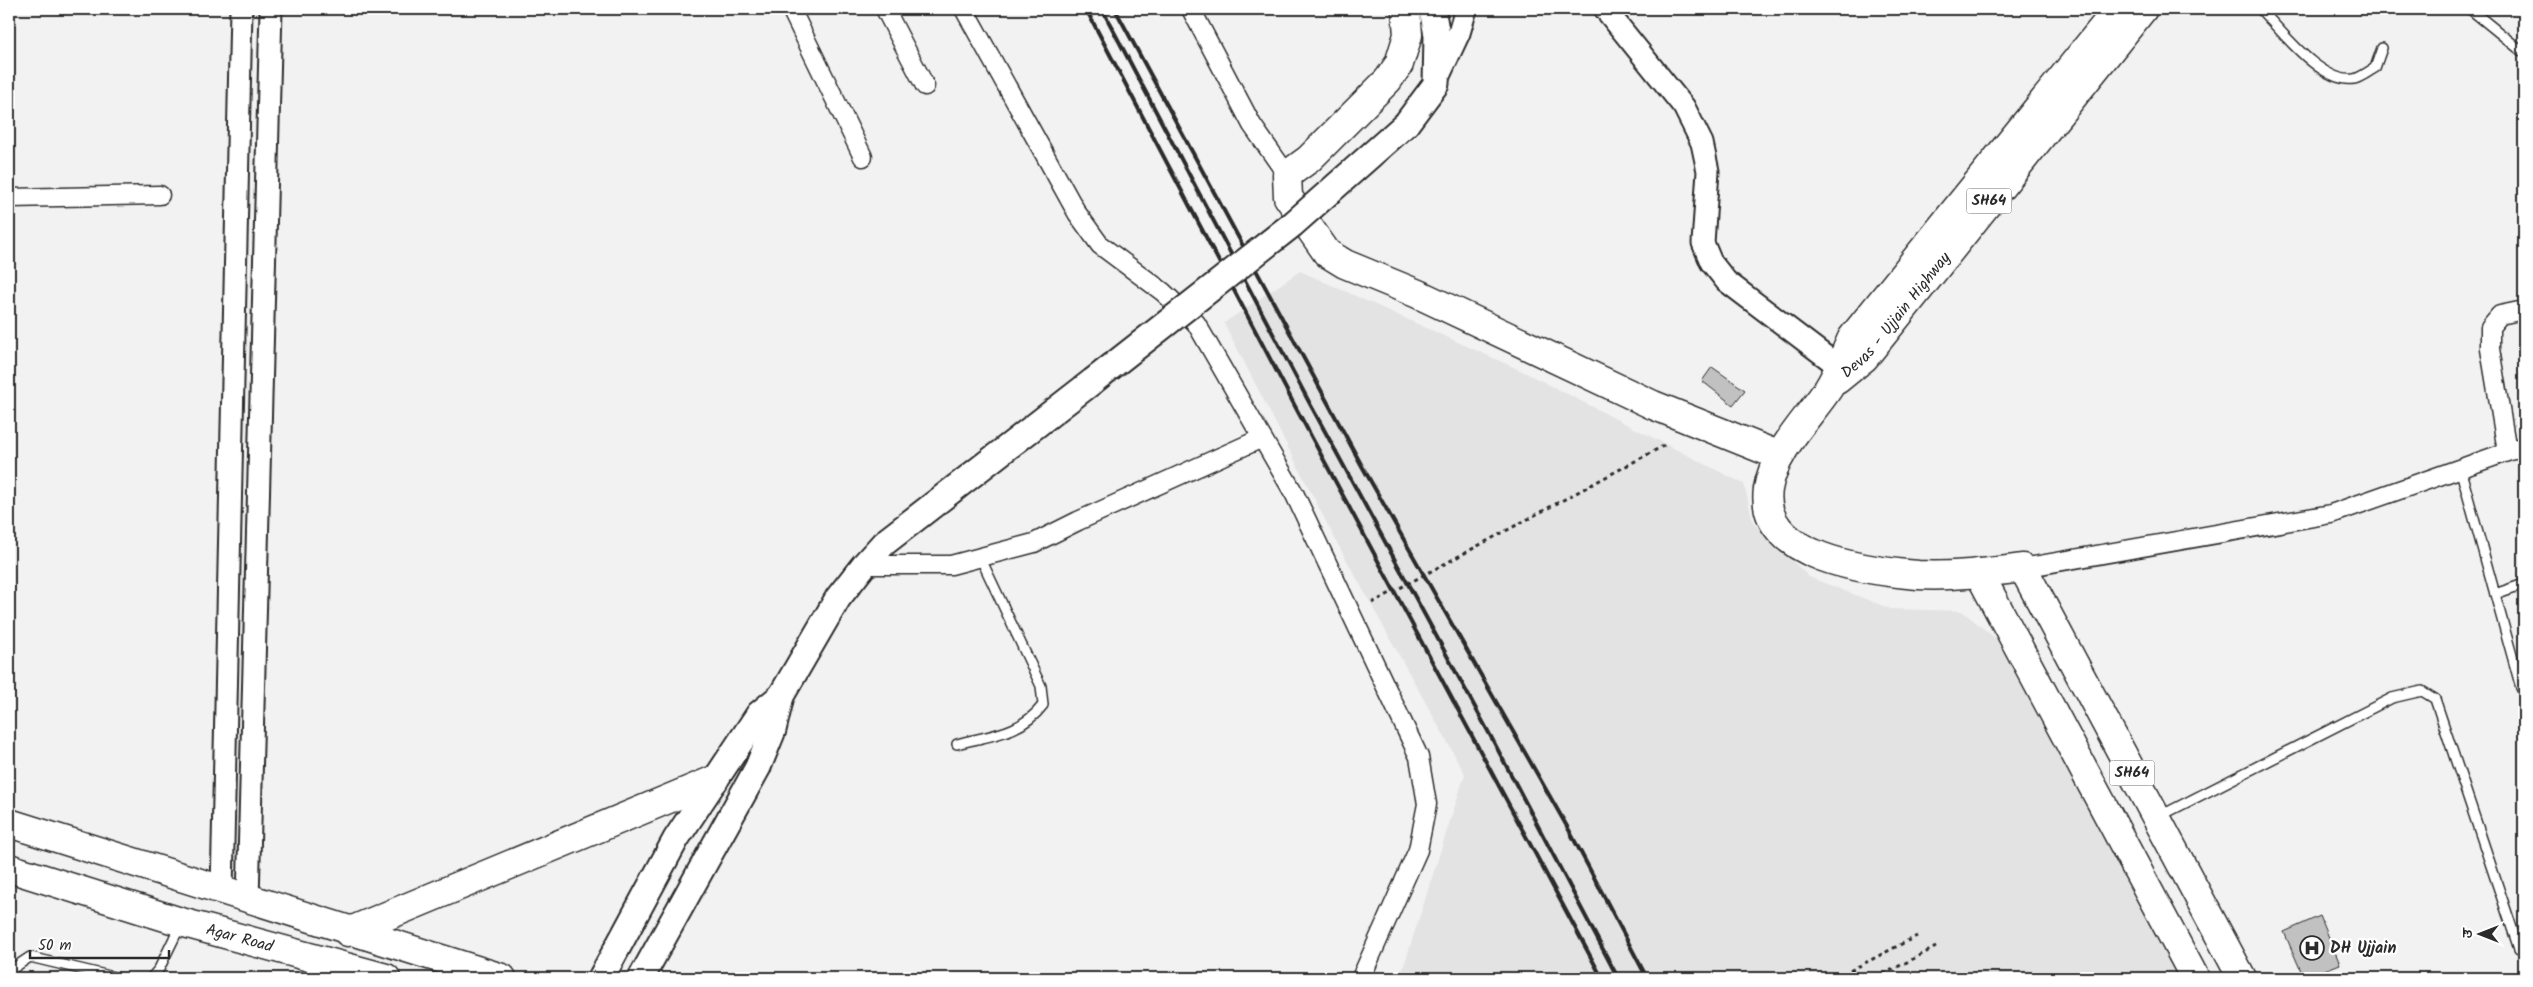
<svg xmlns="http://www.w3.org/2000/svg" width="2533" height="987" viewBox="0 0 2533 987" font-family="Kalam,'Playpen Sans Deva',sans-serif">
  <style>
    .built { fill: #e3e3e3 }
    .building { fill: #c1c1c1; stroke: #2b2b2b }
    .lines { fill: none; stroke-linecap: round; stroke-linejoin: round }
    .service-casing { stroke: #2b2b2b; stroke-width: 12 }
    .minor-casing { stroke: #2b2b2b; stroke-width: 21 }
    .tertiary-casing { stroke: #2b2b2b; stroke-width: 25 }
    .secondary-casing { stroke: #2b2b2b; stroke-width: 29 }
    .primary-casing { stroke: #2b2b2b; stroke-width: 31 }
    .path { stroke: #2b2b2b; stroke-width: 3; stroke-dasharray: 4 4; stroke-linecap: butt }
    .service { stroke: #fff; stroke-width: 9 }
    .minor { stroke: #fff; stroke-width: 18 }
    .tertiary { stroke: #fff; stroke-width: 21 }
    .secondary { stroke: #fff; stroke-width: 25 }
    .primary { stroke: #fff; stroke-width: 28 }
    .rail { stroke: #2b2b2b; stroke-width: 4 }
    .secondary-bridge-casing { stroke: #2b2b2b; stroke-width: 29; stroke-linecap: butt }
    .path-bridge { stroke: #2b2b2b; stroke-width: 3; stroke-dasharray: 4 4; stroke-linecap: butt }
    .secondary-bridge { stroke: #fff; stroke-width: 25 }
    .labels { text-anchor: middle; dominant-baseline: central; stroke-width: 4.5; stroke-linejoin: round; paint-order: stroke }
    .shield { fill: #fff; stroke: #6b6b6b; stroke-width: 1 }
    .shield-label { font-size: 15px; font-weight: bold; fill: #2b2b2b }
    .street-label { font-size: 16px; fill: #2b2b2b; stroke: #fff }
    .poi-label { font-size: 16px; font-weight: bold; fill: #2b2b2b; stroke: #fff; text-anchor: start }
  </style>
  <rect width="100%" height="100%" fill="#f2f2f2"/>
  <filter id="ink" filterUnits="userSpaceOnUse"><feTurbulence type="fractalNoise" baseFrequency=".02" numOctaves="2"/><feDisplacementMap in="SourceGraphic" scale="10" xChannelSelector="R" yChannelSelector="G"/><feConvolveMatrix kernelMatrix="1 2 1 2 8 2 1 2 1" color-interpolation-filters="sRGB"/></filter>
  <g filter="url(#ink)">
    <polygon class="built" points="1300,271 1522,371 1744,484 1753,522 1809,577 1891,609 1962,611 2011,651 2183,978 1400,978 1465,774 1336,541 1224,323"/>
    <g class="building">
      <polygon points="1712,367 1745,390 1733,405 1702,381"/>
      <polygon points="2320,916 2340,964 2304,978 2284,932"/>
    </g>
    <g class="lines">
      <g class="service-casing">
        <g id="service">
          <path d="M2260 9C2281 30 2321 84 2354 79 2360 78 2369 71 2375 68L2382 48"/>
          <polyline points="2470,9 2524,53"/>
          <polyline points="2460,468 2521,688 2524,691"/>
          <polyline points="2495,594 2524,584"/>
          <path d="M957 744C991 735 1021 734 1043 705L1041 686 981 559"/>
          <polyline points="2158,817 2392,698 2422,691 2435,699 2519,949"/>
          <polyline points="9,978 12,969 30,957 118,978"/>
          <polyline points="151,978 159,969 181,924"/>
        </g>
      </g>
      <g class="minor-casing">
        <g id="minor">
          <polyline points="791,9 863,157"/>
          <polyline points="885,9 925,86"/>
          <polyline points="964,9 1077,213 1100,245 1163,292 1196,323 1295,495 1419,757 1427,804 1418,850 1361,978"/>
          <polyline points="1191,9 1252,125 1287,175"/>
          <polyline points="9,198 160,195"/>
          <polyline points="2507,451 2490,349 2490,327 2500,315 2524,310"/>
          <polyline points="864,565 951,565 1034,543 1078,521 1260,439"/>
          <polyline points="2023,568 2331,514 2524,446"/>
        </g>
      </g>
      <g class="tertiary-casing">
        <g id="tertiary">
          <polyline points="1605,9 1684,107 1702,143 1708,171 1703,243 1711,262 1726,281 1846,372"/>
          <polyline points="1437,80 1459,33 1466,9"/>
          <polyline points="222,891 241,9"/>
          <polyline points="248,900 271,9"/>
        </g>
      </g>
      <g class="secondary-casing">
        <g id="secondary">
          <polyline points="1406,124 1436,84 1437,35 1432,9"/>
          <polyline points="601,978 676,839 759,714 781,696"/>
          <polyline points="641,978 758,767 773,730 781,696 838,598 864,565 884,543 1093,381"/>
        </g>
      </g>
      <g class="primary-casing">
        <g id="primary">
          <polyline points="1406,9 1408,35 1399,64 1388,80 1309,159 1287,175 1288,197 1327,253 1345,264 1418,294 1653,405 1780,456"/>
          <path d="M2118 9 1852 338C1844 355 1838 374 1828 389 1807 420 1774 451 1768 489 1758 558 1869 571 1918 575 1952 577 1989 572 2023 568L2242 978"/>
          <path id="s1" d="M1837 380 1864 358 2143 9"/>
          <polyline points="1979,573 2195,978"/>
          <polyline points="9,823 502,978"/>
          <path id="s2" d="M9 868 181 922 386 978"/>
          <polyline points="348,932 714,780"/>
        </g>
      </g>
      <g class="path">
        <polyline points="1836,978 1917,936"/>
        <polyline points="1876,978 1936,947"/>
      </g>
      <use href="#service" class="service"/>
      <use href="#minor" class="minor"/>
      <use href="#tertiary" class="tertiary"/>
      <use href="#secondary" class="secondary"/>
      <use href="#primary" class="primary"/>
      <g class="rail">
        <polyline points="1086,9 1297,410 1602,978"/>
        <polyline points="1102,9 1309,402 1489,733 1618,978"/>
        <polyline points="1115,9 1362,466 1569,830 1647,978"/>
      </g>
      <g class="secondary-bridge-casing">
        <polyline id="secondary-bridge" points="1093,381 1293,224 1406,124"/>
      </g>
      <polyline class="path-bridge" points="1372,603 1665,445"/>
      <use href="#secondary-bridge" class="secondary-bridge"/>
    </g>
  </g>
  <defs>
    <g id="hospital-ring" transform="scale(1.25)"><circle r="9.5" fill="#fff" stroke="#2b2b2b" stroke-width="1.5"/><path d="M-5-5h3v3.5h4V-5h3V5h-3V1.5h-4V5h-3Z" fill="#2b2b2b"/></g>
  </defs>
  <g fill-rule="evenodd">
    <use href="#hospital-ring" x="2312" y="948"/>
  </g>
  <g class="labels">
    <g class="shield">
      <rect x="1966.5" y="188.5" width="45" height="25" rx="4"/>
      <rect x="2109.5" y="760.5" width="45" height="25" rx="4"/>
    </g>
    <g class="shield-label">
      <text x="1989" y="201">SH64</text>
      <text x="2132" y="773">SH64</text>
    </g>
    <g class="street-label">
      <text stroke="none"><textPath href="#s1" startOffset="88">Devas - Ujjain Highway</textPath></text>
      <text stroke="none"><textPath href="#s2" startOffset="241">Agar Road</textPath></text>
    </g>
    <g class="poi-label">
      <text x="2330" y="948">DH Ujjain</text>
    </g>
  </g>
  <rect width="2533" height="987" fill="none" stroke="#fff" stroke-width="30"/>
  <rect x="15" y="15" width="2503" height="957" fill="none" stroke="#2b2b2b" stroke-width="2" filter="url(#ink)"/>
  <g transform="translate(2480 934) rotate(270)" stroke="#ffffff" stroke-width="4" paint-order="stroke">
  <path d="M0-4L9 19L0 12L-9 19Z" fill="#2b2b2b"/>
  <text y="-8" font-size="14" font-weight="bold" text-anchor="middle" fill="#2b2b2b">उ</text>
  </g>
  <path d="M30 950v8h139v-8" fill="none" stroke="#2b2b2b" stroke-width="2.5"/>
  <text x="38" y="950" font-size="15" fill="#2b2b2b" stroke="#ffffff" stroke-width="4" paint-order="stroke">50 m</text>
</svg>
